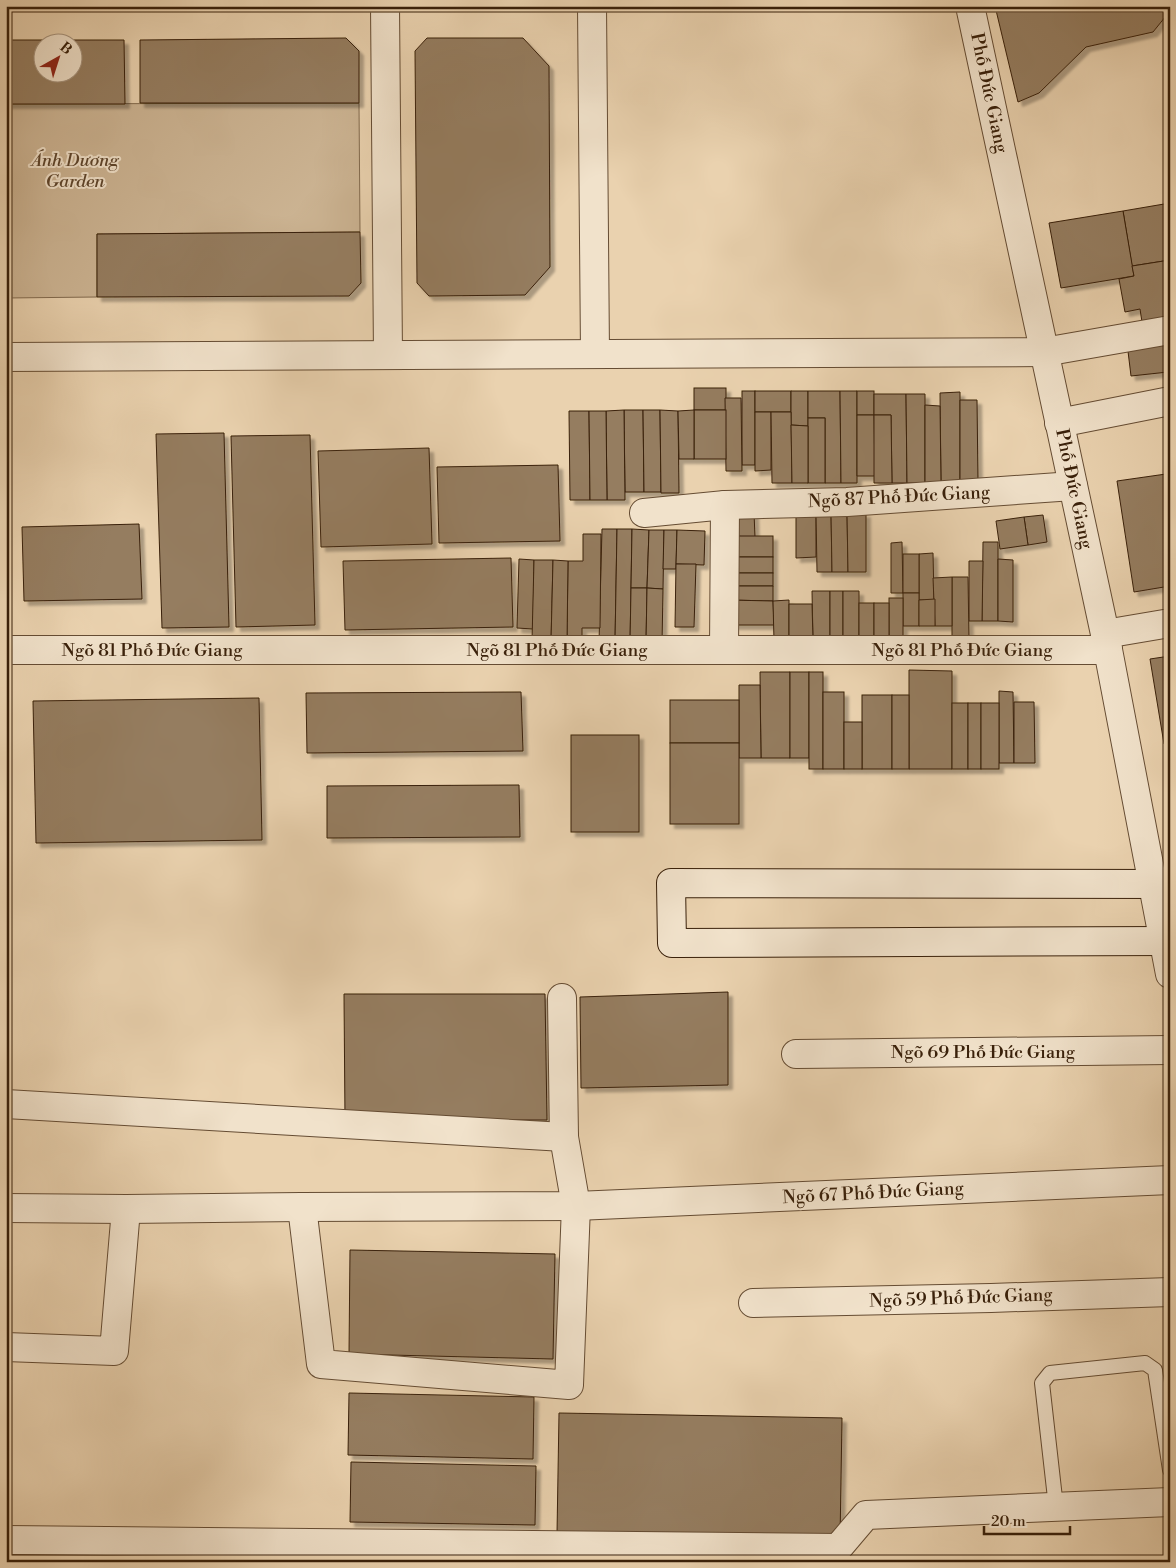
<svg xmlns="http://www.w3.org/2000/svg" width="1176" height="1568" viewBox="0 0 1176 1568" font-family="'Libre Bodoni',serif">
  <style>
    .green { fill: #ccb493; stroke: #826a4e }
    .building { fill: #957d60; stroke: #39200a; fill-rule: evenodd; filter: url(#shadow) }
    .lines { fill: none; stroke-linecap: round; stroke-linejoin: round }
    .service-casing { stroke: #654c33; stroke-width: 16 }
    .minor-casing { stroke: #654c33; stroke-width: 30 }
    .tertiary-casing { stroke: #654c33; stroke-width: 30 }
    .secondary-casing { stroke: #39200a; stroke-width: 30 }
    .service { stroke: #f1e2cb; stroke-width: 14 }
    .minor { stroke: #f1e2cb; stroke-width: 28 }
    .tertiary { stroke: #f1e2cb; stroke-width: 28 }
    .secondary { stroke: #f1e2cb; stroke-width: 28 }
    .labels { text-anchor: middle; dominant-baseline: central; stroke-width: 4; stroke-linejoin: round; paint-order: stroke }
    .street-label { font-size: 18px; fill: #39200a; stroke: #f1e2cb }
    .park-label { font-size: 18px; font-style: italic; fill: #5e452c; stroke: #f1e2cb }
  </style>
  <defs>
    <filter id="shadow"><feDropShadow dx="4.5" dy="4.5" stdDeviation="1" flood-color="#0004"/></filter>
  </defs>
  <rect width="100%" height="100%" fill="#ead2af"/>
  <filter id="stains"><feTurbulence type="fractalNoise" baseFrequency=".004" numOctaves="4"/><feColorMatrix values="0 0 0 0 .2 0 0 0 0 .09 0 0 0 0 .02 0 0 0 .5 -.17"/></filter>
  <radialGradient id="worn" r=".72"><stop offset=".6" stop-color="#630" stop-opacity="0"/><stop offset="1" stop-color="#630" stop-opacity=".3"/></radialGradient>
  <polygon class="green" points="359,103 360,232 97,234 97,297 6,298 6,104"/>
  <g class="building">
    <polygon points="995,6 1169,6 1170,11 1153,32 1086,47 1039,93 1018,102"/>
    <polygon points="346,38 359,51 359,103 140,103 140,40"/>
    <polygon points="427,38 523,38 549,66 550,267 525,295 429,296 417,283 415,51"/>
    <path d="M6 40H124L125 104H6ZM42 42H72V72H42Z"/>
    <polygon points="1170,203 1170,260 1132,266 1123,211"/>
    <polygon points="1123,211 1134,276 1061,288 1049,223"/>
    <polygon points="360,232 361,283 349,296 97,297 97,234"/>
    <polygon points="1170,260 1170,317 1142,322 1140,309 1125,312 1119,279 1134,276 1132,266"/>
    <polygon points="1165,339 1170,339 1170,361 1167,361"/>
    <polygon points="1165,339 1168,372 1131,376 1127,343"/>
    <rect x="694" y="388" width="32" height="22"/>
    <rect x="742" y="391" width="13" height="74"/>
    <rect x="755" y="391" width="36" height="21"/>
    <polygon points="791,391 808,391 808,426 791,425"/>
    <polygon points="808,391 840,391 841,483 825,483 825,418 808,418"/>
    <polygon points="840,391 857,391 857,483 841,483"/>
    <rect x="857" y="391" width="17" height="24"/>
    <polygon points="960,392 960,483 941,483 940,393"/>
    <polygon points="874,394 906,394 907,483 892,483 891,415 874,415"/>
    <polygon points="906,394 925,394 925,483 907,483"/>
    <polygon points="725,398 741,398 742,471 726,471"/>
    <polygon points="960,400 977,400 978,482 960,483"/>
    <polygon points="925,405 940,406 941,483 925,483"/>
    <polygon points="624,410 643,410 644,492 625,492"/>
    <polygon points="624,410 625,500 607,500 606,411"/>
    <polygon points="643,410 660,410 661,492 644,492"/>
    <polygon points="660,410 678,411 679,493 661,493"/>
    <rect x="694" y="410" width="32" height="49"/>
    <polygon points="694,410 694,459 679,459 678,411"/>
    <polygon points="569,411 589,411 590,500 570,500"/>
    <polygon points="589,411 606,411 607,500 590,500"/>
    <polygon points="755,412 771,412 771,470 755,471"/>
    <polygon points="771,412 791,412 792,483 772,483"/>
    <polygon points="857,415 874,415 875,476 857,476"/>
    <polygon points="874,415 891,415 892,483 874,483"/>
    <rect x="808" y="418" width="17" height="65"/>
    <polygon points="791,425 808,426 808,483 792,483"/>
    <polygon points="224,433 229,627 162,628 156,434"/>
    <polygon points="310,435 315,625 236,627 231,436"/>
    <polygon points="429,448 432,544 321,547 318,451"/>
    <polygon points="558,465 560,541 439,543 437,467"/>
    <polygon points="1166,474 1170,500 1170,586 1134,592 1117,481"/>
    <polygon points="727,513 754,513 755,537 728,536"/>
    <polygon points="796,513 816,513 816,557 796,558"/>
    <polygon points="816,513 831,513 832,572 817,572"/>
    <polygon points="831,513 847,513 848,572 832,572"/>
    <polygon points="847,513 866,513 866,572 848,572"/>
    <polygon points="1043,515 1047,542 1028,545 1024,517"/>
    <polygon points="1024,517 1028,545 1000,549 996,521"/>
    <polygon points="139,524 142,599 24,601 22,527"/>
    <polygon points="602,529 617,529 615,642 599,642"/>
    <polygon points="617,529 632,529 630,643 615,642"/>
    <polygon points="632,529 649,530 647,588 631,588"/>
    <polygon points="649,530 664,530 663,589 647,588"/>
    <polygon points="664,530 677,530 676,569 663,569"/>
    <polygon points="677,530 705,531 704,565 676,564"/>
    <polygon points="583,534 601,534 600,628 582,628 582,643 567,642 568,561 583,561"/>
    <rect x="728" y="536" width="45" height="21"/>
    <polygon points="902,542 903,593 891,593 891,543"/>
    <polygon points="983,542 998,542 998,621 982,621"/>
    <polygon points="933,553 934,600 919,600 919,554"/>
    <rect x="903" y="554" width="16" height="39"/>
    <rect x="728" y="557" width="45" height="16"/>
    <polygon points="511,558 513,627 345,630 343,561"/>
    <polygon points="519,559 534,560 533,629 517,628"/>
    <polygon points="998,559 1013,560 1013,622 998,621"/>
    <polygon points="534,560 553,560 551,642 532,641"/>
    <polygon points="553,560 568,561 567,642 551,642"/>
    <polygon points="969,561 983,561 982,621 969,621"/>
    <polygon points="676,564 696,564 694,627 675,627"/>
    <rect x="728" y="573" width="45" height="13"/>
    <polygon points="952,577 968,577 969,641 952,642"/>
    <polygon points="952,577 952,626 935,626 933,578"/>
    <polygon points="728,586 773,586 773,601 728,600"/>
    <polygon points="631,588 647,588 646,643 630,643"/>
    <polygon points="647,588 663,589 662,644 646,643"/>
    <polygon points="812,591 830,591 830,640 813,640"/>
    <polygon points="830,591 843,591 843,641 830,640"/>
    <polygon points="843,591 859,591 859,640 843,641"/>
    <rect x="903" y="593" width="16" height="33"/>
    <rect x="889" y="598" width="14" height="42"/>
    <polygon points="935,599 935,626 919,626 919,600"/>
    <polygon points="728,600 773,601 774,625 728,625"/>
    <polygon points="789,600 789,641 774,641 773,601"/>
    <rect x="859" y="603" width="15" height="37"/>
    <rect x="874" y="603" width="15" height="37"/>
    <polygon points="789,604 812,604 813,640 789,641"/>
    <polygon points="1170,656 1170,743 1164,744 1150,659"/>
    <polygon points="909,670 952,671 952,769 909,769"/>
    <polygon points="760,672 790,672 790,758 761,758"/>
    <rect x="790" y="672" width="19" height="86"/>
    <rect x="809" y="672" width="14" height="97"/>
    <polygon points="739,685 760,685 761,758 739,758"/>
    <polygon points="999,691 1013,692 1014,763 999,763"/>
    <polygon points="521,692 523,751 307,753 306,693"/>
    <rect x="823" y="692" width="21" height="77"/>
    <rect x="862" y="695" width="30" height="74"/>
    <rect x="892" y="695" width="17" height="74"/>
    <polygon points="259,698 262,840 36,843 33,701"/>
    <rect x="670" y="700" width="69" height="43"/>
    <polygon points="1014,702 1034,702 1035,763 1014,763"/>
    <rect x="952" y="703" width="16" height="66"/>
    <rect x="968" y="703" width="13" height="66"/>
    <rect x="981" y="703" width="18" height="66"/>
    <rect x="844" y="722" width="18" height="47"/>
    <rect x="571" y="735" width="68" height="97"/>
    <rect x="670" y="743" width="69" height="81"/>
    <polygon points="519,785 520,837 327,838 327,786"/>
    <polygon points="728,992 728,1085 581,1088 580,997"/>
    <polygon points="344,994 545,994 547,1120 345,1120"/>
    <polygon points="350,1250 555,1254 553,1359 349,1354"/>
    <polygon points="349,1393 534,1397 533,1459 348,1455"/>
    <polygon points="559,1413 842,1418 840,1541 557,1534"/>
    <polygon points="351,1462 536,1466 535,1525 350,1522"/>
  </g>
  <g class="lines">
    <g class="service-casing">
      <polyline id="service" points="1056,1507 1042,1383 1050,1373 1145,1363 1155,1370 1170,1470"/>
    </g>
    <g class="minor-casing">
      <g id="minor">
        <polyline points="385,6 388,355"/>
        <polyline points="592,6 595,354"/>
        <polyline points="6,357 1044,352 1170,330"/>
        <polyline points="1059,423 1170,401"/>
        <polyline points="644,513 725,505 847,502 1073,486"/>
        <polyline points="1105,634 1170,623"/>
        <polyline points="6,650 1108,650"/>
        <polyline points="724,650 725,505"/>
        <polyline points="796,1054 1170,1050"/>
        <polyline points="6,1104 564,1137"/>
        <polyline points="302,1207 321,1364 569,1385 576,1206 564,1137 562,998"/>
        <polyline points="6,1208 126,1209 302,1207 576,1206 1170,1180"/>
        <polyline points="753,1303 991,1298 1170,1292"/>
        <polyline points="6,1347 114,1351 126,1209"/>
        <polyline points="6,1540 838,1548 866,1515 1170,1502"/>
      </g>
    </g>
    <g class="tertiary-casing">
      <polyline id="tertiary" points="970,6 1105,634 1170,974"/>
    </g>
    <g class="secondary-casing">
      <polyline id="secondary" points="1170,884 671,883 672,943 1170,941"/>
    </g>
    <use href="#service" class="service"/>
    <use href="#minor" class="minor"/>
    <use href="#tertiary" class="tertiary"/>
    <use href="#secondary" class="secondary"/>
  </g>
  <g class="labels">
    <g class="street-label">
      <text transform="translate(989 93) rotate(78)">Phố Đức Giang</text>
      <text transform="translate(1074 489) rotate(78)">Phố Đức Giang</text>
      <text transform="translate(899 497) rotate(-3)">Ngõ 87 Phố Đức Giang</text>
      <text x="152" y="650">Ngõ 81 Phố Đức Giang</text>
      <text x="557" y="650">Ngõ 81 Phố Đức Giang</text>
      <text x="962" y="650">Ngõ 81 Phố Đức Giang</text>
      <text x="983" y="1052">Ngõ 69 Phố Đức Giang</text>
      <text transform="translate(873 1193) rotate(-3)">Ngõ 67 Phố Đức Giang</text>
      <text transform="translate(961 1298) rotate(-2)">Ngõ 59 Phố Đức Giang</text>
    </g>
    <g class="park-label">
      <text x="75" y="160">Ánh Dương<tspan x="75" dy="21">Garden</tspan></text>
    </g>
  </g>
  <rect width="1176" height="1568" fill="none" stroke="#ead2af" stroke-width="25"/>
  <rect x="8" y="8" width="1161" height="1553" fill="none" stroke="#39200a" stroke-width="2.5"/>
  <rect x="12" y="12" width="1151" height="1543" fill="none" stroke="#39200a"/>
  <g transform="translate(58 58) rotate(39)"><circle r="24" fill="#f1e2cb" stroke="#a7947e"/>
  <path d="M0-4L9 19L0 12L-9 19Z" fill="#8f2418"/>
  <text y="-8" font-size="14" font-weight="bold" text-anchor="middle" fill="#39200a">B</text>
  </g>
  <path d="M984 1526v8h86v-8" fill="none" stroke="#39200a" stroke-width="2.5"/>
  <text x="991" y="1526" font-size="15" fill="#39200a" stroke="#f1e2cb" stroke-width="4" paint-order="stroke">20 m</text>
  <rect width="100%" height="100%" filter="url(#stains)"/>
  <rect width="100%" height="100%" fill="url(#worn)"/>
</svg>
